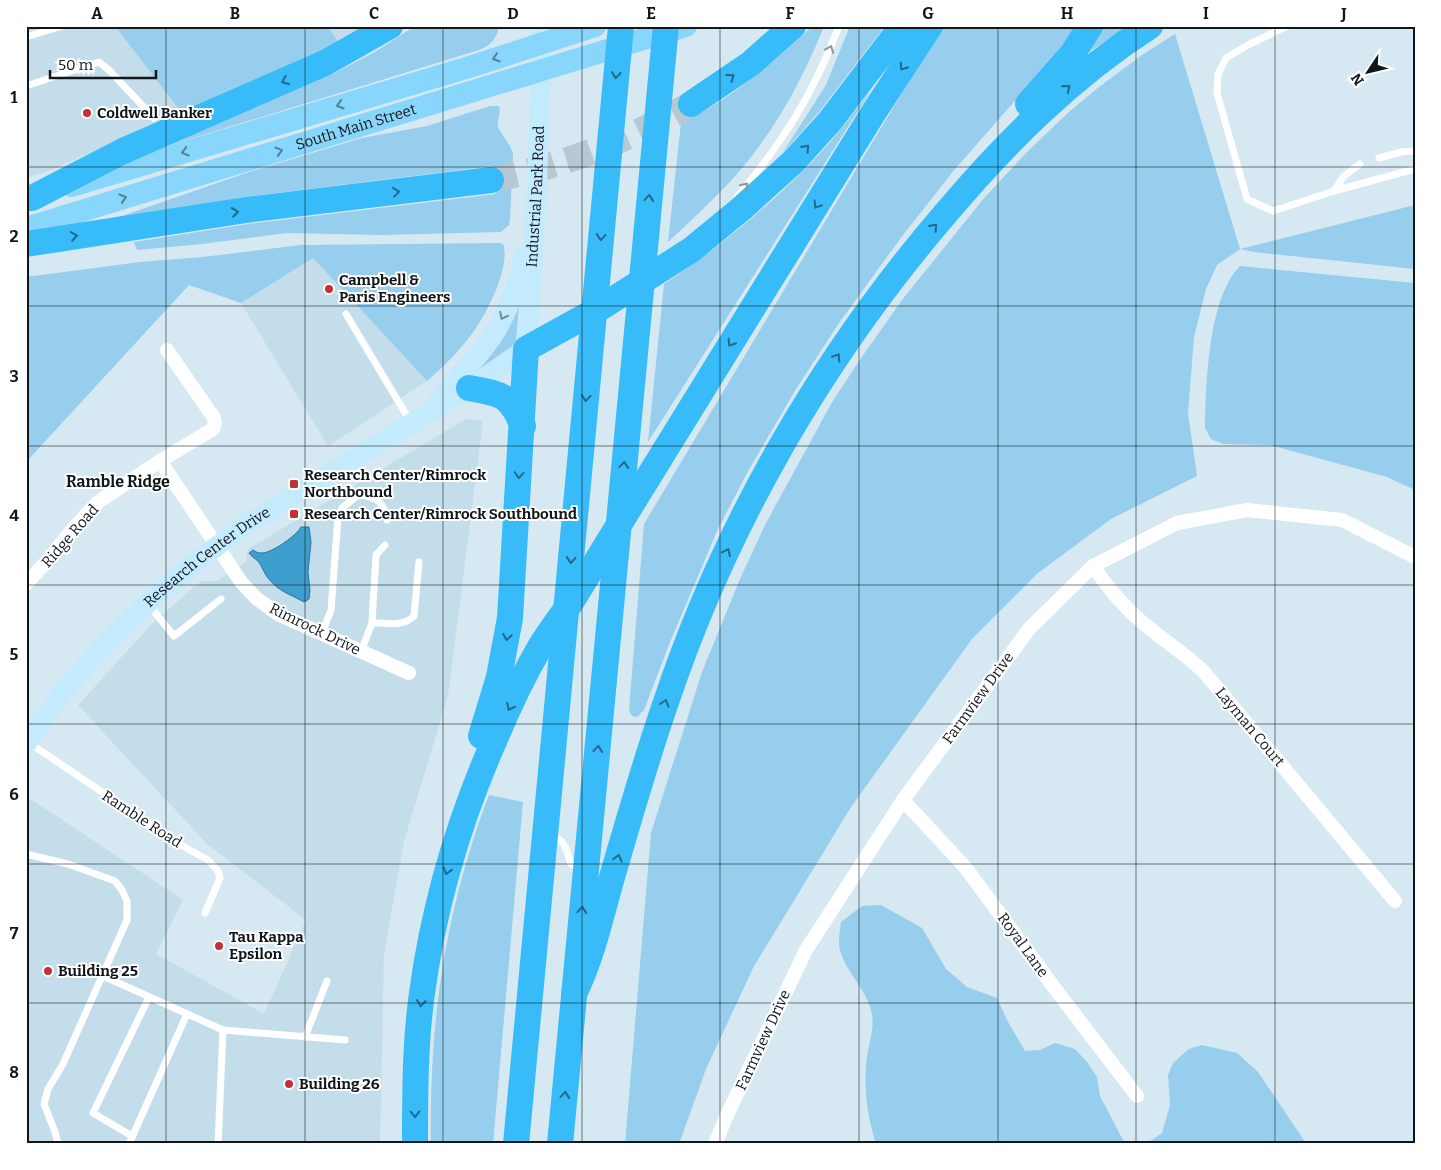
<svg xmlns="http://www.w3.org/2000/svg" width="1441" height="1170" viewBox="0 0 1441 1170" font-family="Bitter,serif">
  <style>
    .built { fill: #c4ddeb }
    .green { fill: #97cded }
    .water { fill: #3e9ece; stroke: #307598 }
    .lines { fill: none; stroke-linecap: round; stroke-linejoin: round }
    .highway-tunnel { stroke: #b8c8d2; stroke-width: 26; stroke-dasharray: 26 13; stroke-linecap: butt }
    .lane { stroke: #fff; stroke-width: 7 }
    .street { stroke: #fff; stroke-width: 14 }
    .secondary { stroke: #c3ebfd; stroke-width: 20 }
    .primary { stroke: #88d6fb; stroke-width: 22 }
    .highway { stroke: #38bbf9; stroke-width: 26 }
    .oneway { stroke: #939698 }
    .oneway2 { stroke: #528096 }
    .oneway3 { stroke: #24688a }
    .oneway4 { stroke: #728b97 }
    .grid { fill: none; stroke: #10161a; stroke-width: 1; stroke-opacity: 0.55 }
    .poi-dot { fill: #c13136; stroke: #fff; stroke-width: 2 }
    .labels { text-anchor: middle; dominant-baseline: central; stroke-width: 4; stroke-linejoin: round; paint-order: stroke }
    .poi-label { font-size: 15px; font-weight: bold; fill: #10161a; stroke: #fff; text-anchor: start }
    .street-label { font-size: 15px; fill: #10161a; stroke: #fff }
    .neighbourhood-label { font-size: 16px; font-weight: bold; fill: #10161a; stroke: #fff }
    .neatline { fill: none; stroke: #10161a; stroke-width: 2 }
    .grid-label { font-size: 16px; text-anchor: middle; font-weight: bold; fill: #10161a }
  </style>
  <rect width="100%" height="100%" fill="#d6e8f2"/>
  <g class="built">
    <polygon points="26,26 115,26 181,112 54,169 26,178"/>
    <polygon points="327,26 369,26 340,44"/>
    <polygon points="313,258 427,381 328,446 241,303"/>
    <polygon points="466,419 483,421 448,696 404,841 384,955 380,1144 26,1144 26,796 183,900 156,954 264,1014 306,920 207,844 78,705 151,625 201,581 217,581 246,562 248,549"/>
  </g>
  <g class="green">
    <polygon points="115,26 327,26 340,44 181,112"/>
    <path d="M415 26H499C497 39 490 46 479 50L141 154 331 75 375 52Z"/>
    <path d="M813 26H824C801 84 769 141 726 186 708 205 688 223 668 242L681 123C731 100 772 62 813 26Z"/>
    <polygon points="850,26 885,26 819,112 782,154 826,85"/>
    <polygon points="942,26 1076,26 1064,45 955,169 903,235 841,320 796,389 747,473 718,529 670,642 644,710 637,717 632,716 629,710 644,524"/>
    <polygon points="1101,26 1128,26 1080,58"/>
    <polygon points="1175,34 1240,249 1415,205 1415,269 1254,252 1240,249 1217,265 1206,289 1194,337 1188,413 1197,476 1111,519 1038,573 972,639 851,807 754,966 706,1069 679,1144 625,1144 651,833 702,672 740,579 765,525 831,404 857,364 902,300 985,197 1027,152 1070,111 1099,87 1142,55"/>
    <path d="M872 89 648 442 664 284C714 251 761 213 803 171 829 146 850 117 872 89Z"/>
    <path d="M490 106H499C502 114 495 121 499 129 503 138 511 144 513 154L510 218 509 225 501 232 381 235 287 233 202 244 137 250 134 242 248 224 496 194 492 166 244 197 93 226 252 171 362 138 427 126Z"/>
    <path d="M499 243 503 244C507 256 503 269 499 282 483 325 461 352 427 381L313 258 241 303 189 285 26 462V277L140 262 203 257 301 245Z"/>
    <path d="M1240 266 1415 283V490L1387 477 1270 445 1223 444 1211 439 1205 428C1206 385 1208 298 1240 266Z"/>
    <polygon points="521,287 516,340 510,350 461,382"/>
    <path d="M489 795 523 802 493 1144H431C429 1020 445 911 489 795Z"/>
    <path d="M881 905 922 928 946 969 967 987 997 998 1007 1020 1025 1051 1040 1050 1055 1043 1075 1049 1087 1062 1097 1077 1100 1096 1124 1142 1135 1144H876C867 1115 863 1087 867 1056 870 1040 876 1023 870 1007 864 988 847 972 841 953 837 943 840 932 841 922L862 906Z"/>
    <polygon points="1202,1045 1237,1053 1258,1072 1305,1142 1309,1144 1144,1144 1152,1140 1162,1133 1170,1105 1168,1075 1173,1063 1189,1049"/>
  </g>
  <path class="water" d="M301 527H309L311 542 308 572 310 591 309 599 304 602C290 594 279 592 268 578 264 573 262 566 258 561 254 558 252 557 249 553L253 550C256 552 258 553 261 553 271 554 297 535 301 527Z"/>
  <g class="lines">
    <path class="highway-tunnel" d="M491 180C565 165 625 142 691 104"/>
    <g class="lane">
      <polyline points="1287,26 1250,44 1226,58 1218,74 1217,93 1247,199 1273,211 1334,191 1415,169"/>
      <polyline points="26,37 62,26"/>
      <polyline points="26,86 99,62 109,70 154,118"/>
      <polyline points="1379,158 1401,152 1415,151"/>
      <polyline points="1334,191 1344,176 1360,164"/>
      <path d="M737 197C783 142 814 93 839 26"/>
      <polyline points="346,314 410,421"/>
      <polyline points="149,605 174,636 221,599"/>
      <path d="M372 623C386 623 404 627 414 616L419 562"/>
      <path d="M322 633 331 610 338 517 342 508 358 495C375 496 385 502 387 520"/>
      <polyline points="361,652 372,623 376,555 385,545"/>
      <polyline points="28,742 179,844 208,860 218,871 220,878 205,913"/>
      <path d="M551 835C565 839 567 851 571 864L581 869"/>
      <polyline points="26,854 68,864 115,881 122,890 127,901 127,920 63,1064 48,1089 44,1104 55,1132 58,1144"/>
      <polyline points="103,976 223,1030"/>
      <polyline points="305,1037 327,981"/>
      <polyline points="132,1136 93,1113 149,997"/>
      <polyline points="129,1144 187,1014"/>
      <polyline points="218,1144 223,1030 345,1040"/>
    </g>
    <g class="street">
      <polyline points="160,461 241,582 256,598 278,614 409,673"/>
      <path d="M1093 566C1110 591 1129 613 1153 631 1170 645 1188 656 1204 672L1395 901"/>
      <polyline points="26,584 48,560 72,530 98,502 160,461 213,429 215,423 214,418 167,350"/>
      <polyline points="903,800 965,867 1056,990 1137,1096"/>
      <polyline points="715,1144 727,1115 806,950 903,800 1029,629 1093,566 1177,523 1247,510 1342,520 1415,557"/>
    </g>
    <g class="secondary">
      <path d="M439 399C457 379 476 360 492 337 509 312 517 283 525 255"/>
      <path id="s1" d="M26 744 64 690 99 651 156 595 194 563 247 524 469 388 526 349 537 188 542 26"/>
    </g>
    <g class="primary">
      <polyline points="72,186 476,65 595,26"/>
      <path id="s2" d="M26 228 686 26"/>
    </g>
    <g class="highway">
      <polyline points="691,104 750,64 793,26"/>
      <polyline points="1028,104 1073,53 1090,26"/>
      <polyline points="32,198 123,151 325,63 390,26"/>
      <polyline points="26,244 246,210 491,180"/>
      <path d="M469 388C502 394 509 394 523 426"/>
      <polyline points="481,736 499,677 510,618 526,349 600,308 691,250 741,209 794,161 830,121 894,37 901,26"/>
      <path d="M574 994C591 959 600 921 610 884 628 823 645 762 666 702 726 523 823 356 946 213 1006 142 1071 77 1150 26"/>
      <path d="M415 1144C415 1093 415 1043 422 993 434 905 459 820 495 739 508 708 523 676 540 647 549 632 560 618 570 604L872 115 930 26"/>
      <polyline points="516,1144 621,26"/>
      <polyline points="560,1144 666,26"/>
    </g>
  </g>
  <defs><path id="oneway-chevron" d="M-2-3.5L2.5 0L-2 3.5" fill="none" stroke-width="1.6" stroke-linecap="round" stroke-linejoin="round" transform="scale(1.25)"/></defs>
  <g class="oneway">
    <use href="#oneway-chevron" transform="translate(830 49) rotate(-67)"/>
    <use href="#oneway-chevron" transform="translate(745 186) rotate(-51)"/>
  </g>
  <g class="oneway2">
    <use href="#oneway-chevron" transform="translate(496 58) rotate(162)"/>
    <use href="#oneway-chevron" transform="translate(340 105) rotate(163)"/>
    <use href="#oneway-chevron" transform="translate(279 151) rotate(-17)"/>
    <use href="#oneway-chevron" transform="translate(185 152) rotate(163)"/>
    <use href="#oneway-chevron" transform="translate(123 198) rotate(-17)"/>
  </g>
  <g class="oneway3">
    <use href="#oneway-chevron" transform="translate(903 67) rotate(123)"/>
    <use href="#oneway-chevron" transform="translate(616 75) rotate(96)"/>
    <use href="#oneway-chevron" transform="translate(731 77) rotate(-36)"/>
    <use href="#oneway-chevron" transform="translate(285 81) rotate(157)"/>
    <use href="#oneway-chevron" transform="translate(1067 88) rotate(-40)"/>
    <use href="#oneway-chevron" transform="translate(806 148) rotate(-48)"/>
    <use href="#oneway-chevron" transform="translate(396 192) rotate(-7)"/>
    <use href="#oneway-chevron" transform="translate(649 198) rotate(-85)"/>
    <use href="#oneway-chevron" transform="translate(817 205) rotate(122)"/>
    <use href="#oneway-chevron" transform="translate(235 212) rotate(-9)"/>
    <use href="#oneway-chevron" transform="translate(934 227) rotate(-49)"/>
    <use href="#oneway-chevron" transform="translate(74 236) rotate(-9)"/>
    <use href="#oneway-chevron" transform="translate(601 237) rotate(95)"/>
    <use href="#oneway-chevron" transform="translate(731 343) rotate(122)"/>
    <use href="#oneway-chevron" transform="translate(837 357) rotate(-57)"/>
    <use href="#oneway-chevron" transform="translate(586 398) rotate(95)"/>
    <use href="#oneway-chevron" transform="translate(624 465) rotate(-85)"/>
    <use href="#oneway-chevron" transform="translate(519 475) rotate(94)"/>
    <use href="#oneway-chevron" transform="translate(727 552) rotate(-65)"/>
    <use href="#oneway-chevron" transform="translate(571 560) rotate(95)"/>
    <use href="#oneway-chevron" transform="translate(507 637) rotate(100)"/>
    <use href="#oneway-chevron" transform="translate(665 703) rotate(-72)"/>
    <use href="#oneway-chevron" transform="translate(510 707) rotate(117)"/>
    <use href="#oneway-chevron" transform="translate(598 749) rotate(-85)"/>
    <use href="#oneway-chevron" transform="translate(618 858) rotate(-74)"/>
    <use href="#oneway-chevron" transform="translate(447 871) rotate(107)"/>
    <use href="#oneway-chevron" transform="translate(582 910) rotate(-85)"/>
    <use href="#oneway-chevron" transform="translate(421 1003) rotate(96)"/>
    <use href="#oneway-chevron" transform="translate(565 1095) rotate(-85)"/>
    <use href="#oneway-chevron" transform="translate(415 1114) rotate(89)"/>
  </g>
  <use class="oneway4" href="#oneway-chevron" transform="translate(503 316) rotate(117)"/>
  <path class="grid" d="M166 26V1144M305 26V1144M443 26V1144M582 26V1144M720 26V1144M859 26V1144M998 26V1144M1136 26V1144M1275 26V1144M26 167H1415M26 306H1415M26 446H1415M26 585H1415M26 724H1415M26 864H1415M26 1003H1415"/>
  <g class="poi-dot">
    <circle cx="87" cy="113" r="5"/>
    <circle cx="329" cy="289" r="5"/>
    <rect x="289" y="479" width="10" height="10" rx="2.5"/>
    <rect x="289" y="509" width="10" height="10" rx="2.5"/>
    <circle cx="219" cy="946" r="5"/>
    <circle cx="48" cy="971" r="5"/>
    <circle cx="289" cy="1084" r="5"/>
  </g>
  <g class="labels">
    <g class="poi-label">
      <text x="97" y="113">Coldwell Banker</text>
      <text x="339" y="280">Campbell &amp;<tspan x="339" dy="17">Paris Engineers</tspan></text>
      <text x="304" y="475">Research Center/Rimrock<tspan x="304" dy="17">Northbound</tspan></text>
      <text x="304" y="514">Research Center/Rimrock Southbound</text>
      <text x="229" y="937">Tau Kappa<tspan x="229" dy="17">Epsilon</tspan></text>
      <text x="58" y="971">Building 25</text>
      <text x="299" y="1084">Building 26</text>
    </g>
    <g class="street-label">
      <text stroke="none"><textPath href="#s2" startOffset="345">South Main Street</textPath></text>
      <text stroke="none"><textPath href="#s1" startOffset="796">Industrial Park Road</textPath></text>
      <text transform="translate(70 536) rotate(-49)">Ridge Road</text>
      <text stroke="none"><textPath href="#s1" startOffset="262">Research Center Drive</textPath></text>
      <text transform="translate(315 629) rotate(26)">Rimrock Drive</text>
      <text transform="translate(978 698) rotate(-54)">Farmview Drive</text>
      <text transform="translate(1250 727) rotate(50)">Layman Court</text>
      <text transform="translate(142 819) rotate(33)">Ramble Road</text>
      <text transform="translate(1023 945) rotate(54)">Royal Lane</text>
      <text transform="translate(763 1040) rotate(-65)">Farmview Drive</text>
    </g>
    <g class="neighbourhood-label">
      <text x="118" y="481">Ramble Ridge</text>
    </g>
  </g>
  <rect width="1441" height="1170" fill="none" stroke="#ffffff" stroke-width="55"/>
  <g transform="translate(1368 72) rotate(235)" stroke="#ffffff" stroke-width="4" paint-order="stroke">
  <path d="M0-4L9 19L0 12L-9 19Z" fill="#10161a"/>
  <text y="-8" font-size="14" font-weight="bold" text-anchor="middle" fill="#10161a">N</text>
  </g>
  <path d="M50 70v8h106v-8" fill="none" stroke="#10161a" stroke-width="2.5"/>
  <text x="58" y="70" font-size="15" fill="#10161a" stroke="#ffffff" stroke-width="4" paint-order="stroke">50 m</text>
  <rect x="28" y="28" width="1386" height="1114" class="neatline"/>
  <g class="grid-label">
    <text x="97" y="19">A</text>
    <text x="235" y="19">B</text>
    <text x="374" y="19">C</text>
    <text x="513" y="19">D</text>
    <text x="651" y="19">E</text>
    <text x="790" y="19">F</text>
    <text x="928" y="19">G</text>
    <text x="1067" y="19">H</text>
    <text x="1206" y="19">I</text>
    <text x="1344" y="19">J</text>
    <text x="14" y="103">1</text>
    <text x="14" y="242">2</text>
    <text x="14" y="382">3</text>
    <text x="14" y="521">4</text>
    <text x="14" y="660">5</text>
    <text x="14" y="800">6</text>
    <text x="14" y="939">7</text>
    <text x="14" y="1078">8</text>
  </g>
</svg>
